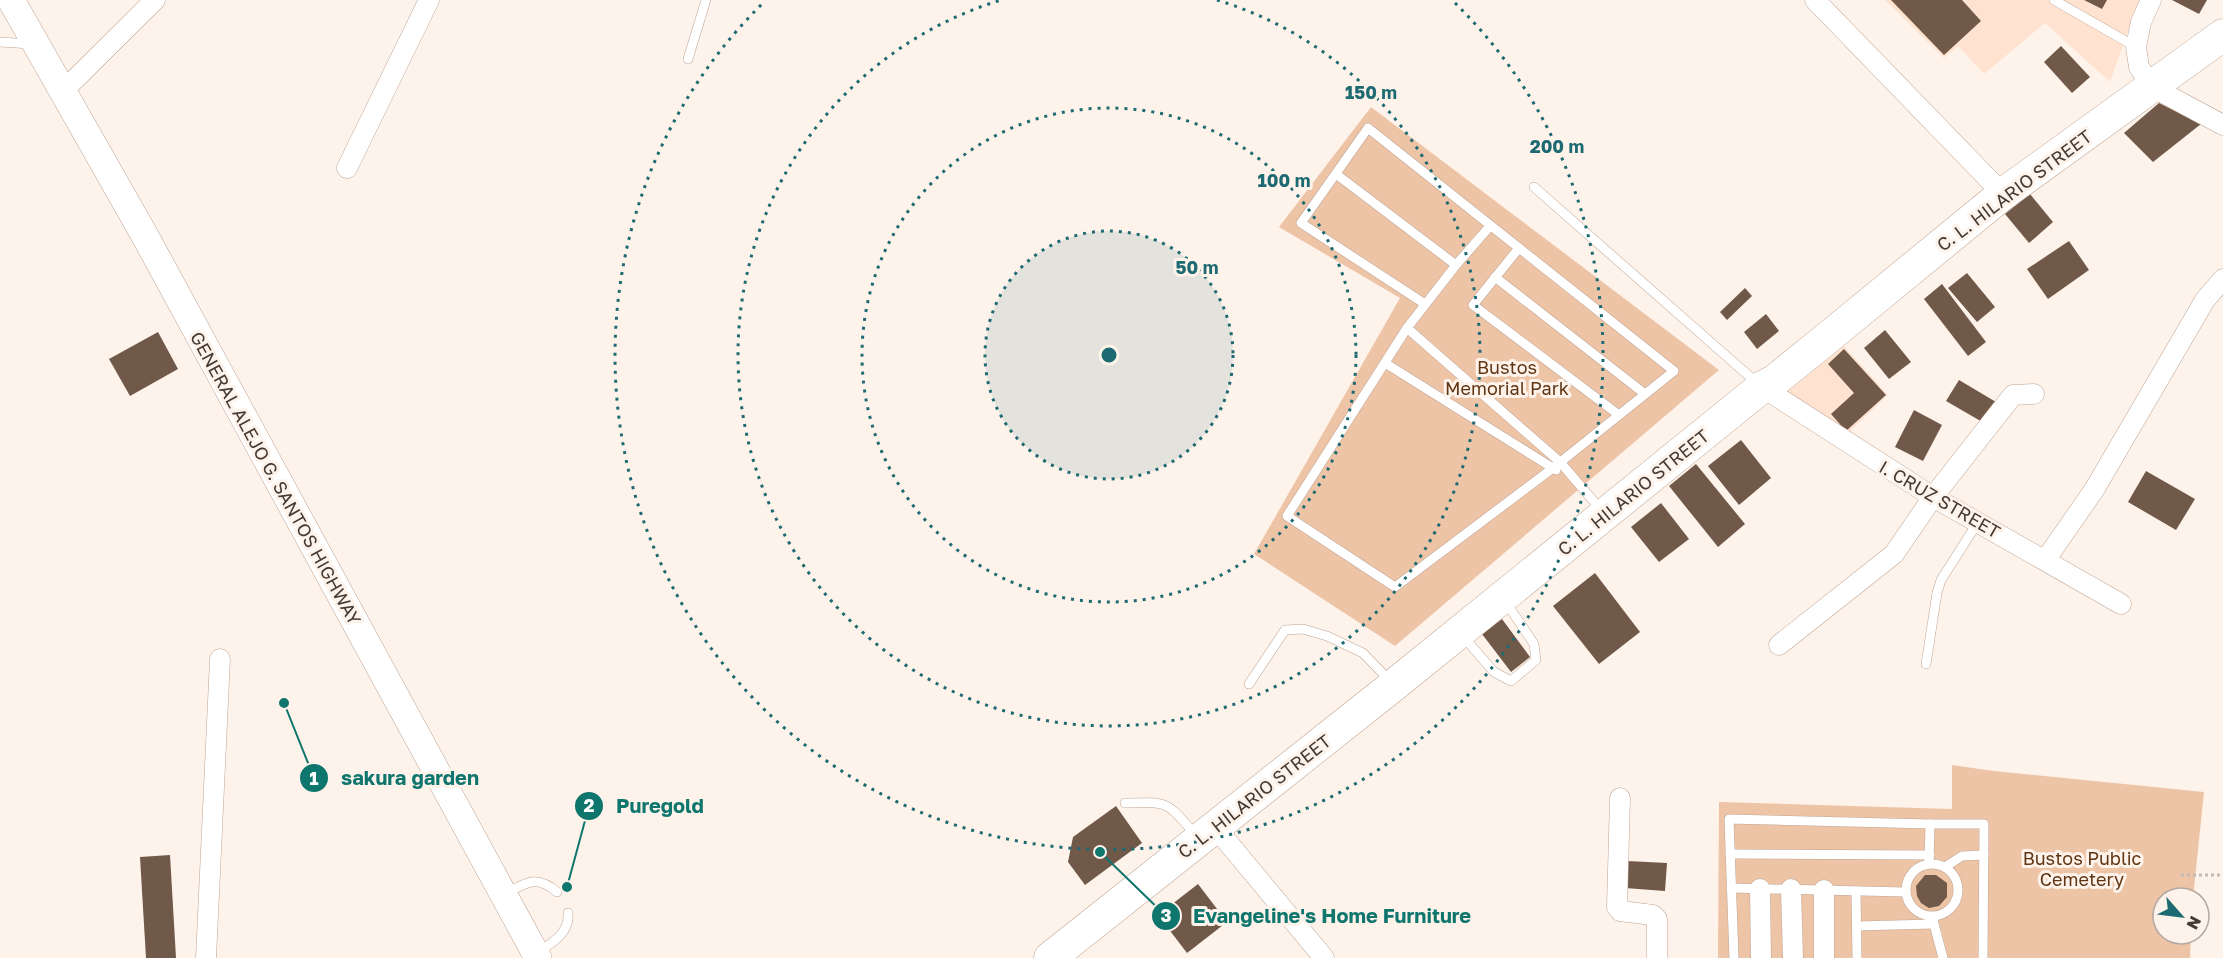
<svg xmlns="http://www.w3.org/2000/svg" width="2223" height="958" viewBox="0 0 2223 958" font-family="'Golos Text',sans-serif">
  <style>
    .built { fill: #ffe3d0 }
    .green { fill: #eec4a7 }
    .building { fill: #705949 }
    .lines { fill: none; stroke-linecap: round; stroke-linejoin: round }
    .service-casing { stroke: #bfa493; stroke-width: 10 }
    .minor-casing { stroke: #bfa493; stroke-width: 21 }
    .secondary-casing { stroke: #bfa493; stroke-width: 28 }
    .primary-casing { stroke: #bfa493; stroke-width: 33 }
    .path { stroke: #c4b9b1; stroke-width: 3; stroke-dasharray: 3 3; stroke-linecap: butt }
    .service { stroke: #fff; stroke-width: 9 }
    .minor { stroke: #fff; stroke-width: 20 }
    .secondary { stroke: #fff; stroke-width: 27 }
    .primary { stroke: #fff; stroke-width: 32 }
    .ring { fill: none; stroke: #1e6a72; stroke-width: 3; stroke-dasharray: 3 6 }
    .labels { text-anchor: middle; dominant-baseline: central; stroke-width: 6; stroke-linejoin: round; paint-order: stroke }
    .street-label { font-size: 18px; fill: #453a33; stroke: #fef3eb }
    .park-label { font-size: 18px; fill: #603514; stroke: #fef3eb }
    .centre { fill: #1e6a72; stroke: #fef3eb; stroke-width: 3 }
    .ring-label { font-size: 18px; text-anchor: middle; font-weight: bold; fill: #1e6a72; stroke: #fef3eb; stroke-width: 6; stroke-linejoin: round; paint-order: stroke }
    .leader { fill: none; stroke: #0f766e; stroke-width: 2 }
    .callout-dot { fill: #0f766e; stroke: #fef3eb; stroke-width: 2 }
    .mark-label { font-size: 18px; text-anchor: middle; font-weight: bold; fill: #fff }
    .callout-label { font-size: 20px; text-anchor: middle; font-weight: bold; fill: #0f766e; stroke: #fef3eb; stroke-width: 6; stroke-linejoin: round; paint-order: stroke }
  </style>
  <rect width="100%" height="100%" fill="#fef3eb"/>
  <g class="built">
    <polygon points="1885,0 2139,0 2110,82 2045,23 1984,74 1958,46 1944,58"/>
    <polygon points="1844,346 1888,395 1846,435 1787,392"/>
  </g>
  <g class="green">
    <polygon points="1371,107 1719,370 1395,646 1254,554 1400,298 1279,227"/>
    <polygon points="1952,765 1994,771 2204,792 2193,898 2163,898 2163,934 2191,934 2190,958 1718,958 1719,802 1952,809"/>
  </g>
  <g class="building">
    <polygon points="1891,0 1962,0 1981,21 1944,55"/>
    <polygon points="2084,0 2107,0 2102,9"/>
    <polygon points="2172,0 2207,0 2199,14"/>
    <polygon points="2061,46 2090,77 2072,93 2044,62"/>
    <polygon points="2159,103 2201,124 2153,162 2124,133"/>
    <polygon points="2030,194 2053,222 2029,243 2005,214"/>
    <polygon points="2069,241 2089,270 2048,299 2027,269"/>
    <polygon points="1967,273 1995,307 1977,322 1948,288"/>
    <polygon points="1942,284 1986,342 1968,356 1924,299"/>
    <polygon points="1745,288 1752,296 1727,320 1720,312"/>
    <polygon points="1766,314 1779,331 1757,349 1744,332"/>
    <polygon points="1885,330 1911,362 1889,379 1864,348"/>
    <polygon points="158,332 178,369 130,396 109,359"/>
    <polygon points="1844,349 1886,395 1846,431 1831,414 1854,393 1828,364"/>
    <polygon points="1959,380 1996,402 1984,423 1946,401"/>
    <polygon points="1914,410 1942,425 1923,461 1895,447"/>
    <polygon points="1741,440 1771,478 1739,505 1708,466"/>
    <polygon points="1696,464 1745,524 1718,547 1669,486"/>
    <polygon points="2146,471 2195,499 2176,530 2128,502"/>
    <polygon points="1661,503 1689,539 1659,562 1631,527"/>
    <polygon points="1595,573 1640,632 1599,664 1553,606"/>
    <polygon points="1502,619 1530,657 1511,672 1482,634"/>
    <polygon points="1116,806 1142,843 1085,885 1068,862 1073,837"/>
    <polygon points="170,855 176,958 146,958 140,857"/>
    <polygon points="1627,861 1667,863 1665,891 1625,888"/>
    <polygon points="1925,875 1936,875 1947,883 1947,897 1939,906 1929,908 1921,903 1917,896 1916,886"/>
    <polygon points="1198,884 1227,922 1187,953 1158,915"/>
  </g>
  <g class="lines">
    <g class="service-casing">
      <g id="service">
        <polyline points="2054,0 2136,47"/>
        <polyline points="0,42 31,44"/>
        <polyline points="688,59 706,0"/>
        <polyline points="1336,174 1456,265"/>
        <polyline points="1534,187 1757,383"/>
        <polyline points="1519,248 1473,305 1619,415"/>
        <polyline points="1495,277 1645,394"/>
        <polyline points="1425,304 1301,223 1368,128 1674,371 1553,468 1395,587 1287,516 1407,328 1456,265 1490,226"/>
        <polyline points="1407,328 1560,462 1602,511"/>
        <polyline points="1385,363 1556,470"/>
        <polyline points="1462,635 1494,672 1511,681 1536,660 1534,644 1505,601"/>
        <polyline points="1926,664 1937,593 1941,580 1978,522"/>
        <polyline points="1249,684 1285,630 1303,629 1327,636 1363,653 1390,681"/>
        <path d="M1125 803C1171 802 1165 801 1196 835"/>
        <polyline points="1930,824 1984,824 1983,958"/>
        <polyline points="1730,854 1930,855"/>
        <circle cx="1932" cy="890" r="26"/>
        <polyline points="1945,867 1962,856 1984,855"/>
        <polyline points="1731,888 1905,892"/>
        <polyline points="1856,891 1857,958"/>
        <path d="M505 894C526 883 536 874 557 892"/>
        <polyline points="1933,920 1943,958"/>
        <polyline points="1857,926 1933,924"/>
        <path d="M537 953C552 943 570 933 568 913"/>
        <polyline points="1734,958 1729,819 1930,824 1929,863"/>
      </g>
    </g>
    <g class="minor-casing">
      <g id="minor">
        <polyline points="1815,0 2003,194"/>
        <polyline points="2151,0 2141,22 2136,47 2139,67 2152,87 2223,125"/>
        <polyline points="63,91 155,0"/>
        <polyline points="347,168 429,0"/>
        <polyline points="1762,387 1933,497 2121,604"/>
        <polyline points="2046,559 2094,490 2205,300 2223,279"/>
        <polyline points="1779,645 1894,554 1933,497 2013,395 2034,394"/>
        <polyline points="1620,798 1617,907 1620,911 1653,915 1657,919 1657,958"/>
        <polyline points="1215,827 1324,958"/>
        <polyline points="1760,889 1761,958"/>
        <polyline points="1791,889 1793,958"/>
        <polyline points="206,958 220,659"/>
        <polyline points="1824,958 1824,890"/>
      </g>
    </g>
    <g class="secondary-casing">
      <polyline id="secondary" points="11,0 145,236 538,958"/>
    </g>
    <g class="primary-casing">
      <polyline id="primary" points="1050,958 1394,685 1762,387 1774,381 1820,344 2003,194 2223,35"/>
    </g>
    <polyline class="path" points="2181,875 2223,875"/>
    <use href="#service" class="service"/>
    <use href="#minor" class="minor"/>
    <use href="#secondary" class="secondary"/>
    <use href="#primary" class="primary"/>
  </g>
  <circle cx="1109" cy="355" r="124" fill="#1e6a72" fill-opacity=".12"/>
  <g class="ring">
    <circle cx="1109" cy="355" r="124"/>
    <circle cx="1109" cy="355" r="247"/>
    <path d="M1217 0A371 371 0 1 1 1001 0"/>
    <path d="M1455 3A494 494 0 1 1 763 3"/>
  </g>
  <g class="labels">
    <g class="street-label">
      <text transform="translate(2014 190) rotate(-37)">C. L. HILARIO STREET</text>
      <text transform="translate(276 478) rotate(61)">GENERAL ALEJO G. SANTOS HIGHWAY</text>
      <text transform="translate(1633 492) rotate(-39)">C. L. HILARIO STREET</text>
      <text transform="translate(1940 499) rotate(30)">I. CRUZ STREET</text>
      <text transform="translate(1254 796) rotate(-38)">C. L. HILARIO STREET</text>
    </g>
    <g class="park-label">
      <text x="1507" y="367">Bustos<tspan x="1507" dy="21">Memorial Park</tspan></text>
      <text x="2082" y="858">Bustos Public<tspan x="2082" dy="21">Cemetery</tspan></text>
    </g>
  </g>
  <circle cx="1109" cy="355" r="9" class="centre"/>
  <g class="ring-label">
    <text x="1371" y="99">150 m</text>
    <text x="1557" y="153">200 m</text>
    <text x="1284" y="187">100 m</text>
    <text x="1197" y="274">50 m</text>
  </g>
  <path class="leader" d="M284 703L314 778M567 887L589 806M1100 852L1166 916"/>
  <g class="callout-dot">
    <circle cx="284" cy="703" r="6"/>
    <circle cx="567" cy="887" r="6"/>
    <circle cx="1100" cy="852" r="6"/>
    <circle cx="314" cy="778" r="15"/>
    <circle cx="589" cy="806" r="15"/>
    <circle cx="1166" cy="916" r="15"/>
  </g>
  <g class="mark-label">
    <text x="314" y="785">1</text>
    <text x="589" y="812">2</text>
    <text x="1166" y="922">3</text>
  </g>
  <g class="callout-label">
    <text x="410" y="785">sakura garden</text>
    <text x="660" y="813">Puregold</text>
    <text x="1332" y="923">Evangeline's Home Furniture</text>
  </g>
  <g transform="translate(2181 916) rotate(118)"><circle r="28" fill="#fef3eb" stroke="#b4a9a1" stroke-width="1.5"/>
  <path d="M0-4.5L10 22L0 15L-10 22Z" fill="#1e6a72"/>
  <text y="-9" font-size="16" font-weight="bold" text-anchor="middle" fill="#453a33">N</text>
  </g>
</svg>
